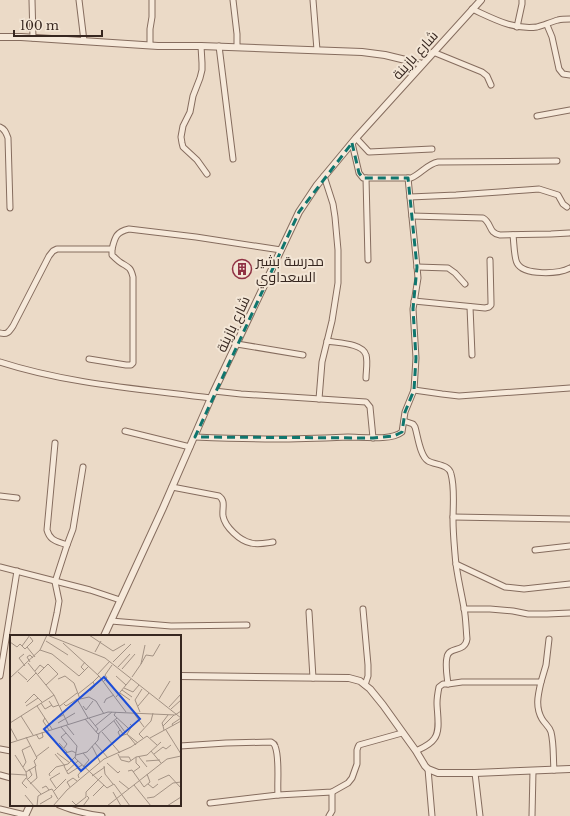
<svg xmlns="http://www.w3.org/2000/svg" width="570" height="816" viewBox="0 0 570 816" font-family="'Libre Baskerville',Cairo,serif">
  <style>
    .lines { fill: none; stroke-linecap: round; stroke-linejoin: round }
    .minor-casing { stroke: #856c5e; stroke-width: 7 }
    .tertiary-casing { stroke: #856c5e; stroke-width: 8 }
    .minor { stroke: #f6e9da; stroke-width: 5 }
    .tertiary { stroke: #f6e9da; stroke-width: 6 }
    .marked { fill: none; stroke: #0f766e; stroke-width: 3; stroke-dasharray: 8 5; stroke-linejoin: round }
    .labels { text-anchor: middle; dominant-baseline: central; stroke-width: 4; stroke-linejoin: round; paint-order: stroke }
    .street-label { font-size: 14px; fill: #372720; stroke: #f3e6d6 }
    .poi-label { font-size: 14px; fill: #372720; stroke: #f3e6d6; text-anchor: start }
    .inset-road { fill: none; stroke: #a39284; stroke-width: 1 }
    .view { fill: #1d4ed8; fill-opacity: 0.15; stroke: #1d4ed8; stroke-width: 2 }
    .inset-edge { fill: none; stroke: #372720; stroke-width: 2 }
  </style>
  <rect width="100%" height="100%" fill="#ebdac7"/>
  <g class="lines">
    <g class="minor-casing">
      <g id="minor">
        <polyline points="32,0 33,38"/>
        <polyline points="79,0 84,41"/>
        <polyline points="233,0 237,34 237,47"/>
        <polyline points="313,0 317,50"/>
        <path d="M472 9C494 19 513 30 537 27 544 25 551 22 558 20 562 19 566 19 570 19"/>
        <polyline points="547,25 552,37 559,69 563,74 570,75"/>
        <polyline points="517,27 522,4 522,0"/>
        <polyline points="150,45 150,29 152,17 152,0"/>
        <polyline points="201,46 202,63 202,70 200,78 193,96 190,112 183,126 181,137 182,143 183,147 197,160 207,174"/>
        <polyline points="219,46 233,159"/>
        <polyline points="433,52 482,72 487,76 491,85"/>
        <polyline points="537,116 570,110"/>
        <path d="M0 127C5 129 6 133 8 138L10 208"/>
        <polyline points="356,138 369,152 432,149"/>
        <path d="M352 143 359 173 363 178H411C421 174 427 164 438 162L557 161"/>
        <polyline points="366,178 368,260"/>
        <polyline points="410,197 456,195 526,190 539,189 558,195 563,204 567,207"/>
        <path d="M412 216 483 218C492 223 488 233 500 235L551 234 569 233"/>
        <path d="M513 235C514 243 514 257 517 263 524 276 559 274 570 268"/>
        <polyline points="417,267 448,268 455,273 465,284"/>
        <polyline points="414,301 475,307 485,308 489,307 491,305 491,302 490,260"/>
        <polyline points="470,307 472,355"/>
        <path d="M0 333C7 335 9 332 13 326L49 256 53 251 57 249H112C115 237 116 232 129 229L196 237 281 250"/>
        <path d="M327 341C337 343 363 343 366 355 368 362 366 371 366 378"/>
        <polyline points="237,344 303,355"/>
        <path d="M89 359 126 365H131L133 363V277C131 269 130 268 123 264 119 262 116 259 112 255V249"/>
        <path d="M0 362C68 384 141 389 211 398"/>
        <polyline points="414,390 442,394 459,396 570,388"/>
        <polyline points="214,391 241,394 290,397 366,402 370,407 373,438"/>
        <polyline points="319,399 322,362 332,321 338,283 338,250 335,217 333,204 324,176"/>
        <path d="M404 421 413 424 415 427C418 437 420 456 428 461 435 465 449 464 451 474 455 488 453 505 453 520 453 531 454 542 455 554 456 572 461 590 464 608 466 618 466 629 467 639 465 653 449 646 447 657 445 665 447 676 448 684H443L439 687C438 692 437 697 437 703 437 713 441 731 434 739 430 745 422 748 416 751"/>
        <polyline points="125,431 190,447"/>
        <path d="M195 437C221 438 248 439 275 439 299 439 324 438 348 437 362 437 391 441 402 432L405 412 414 390 416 358 413 309 418 278 417 267 408 178"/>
        <path d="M55 443 47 530C50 541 57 541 67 545"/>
        <path d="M172 487 219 496C226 501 222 508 223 516 225 527 240 541 251 543 258 545 266 543 273 542"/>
        <polyline points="0,496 17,498"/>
        <polyline points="453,517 570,519"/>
        <polyline points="535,550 570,546"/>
        <polyline points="456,564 505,587 524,589 570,584"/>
        <polyline points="0,567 90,590 120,600"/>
        <polyline points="363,609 368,665 368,676 365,685"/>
        <polyline points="464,609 490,609 513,611 528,614 547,614 570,613"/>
        <polyline points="309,612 313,678"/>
        <polyline points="111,621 171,626 247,625"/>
        <polyline points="52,636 57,613 59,601 55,582 67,545 73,529 83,467"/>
        <polyline points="0,676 17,571"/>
        <polyline points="541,682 546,665 549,639"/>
        <path d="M448 684 462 682H541C538 695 535 707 542 719 545 724 549 726 551 732 554 744 553 758 554 770"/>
        <path d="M180 746 226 743 271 742C273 743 274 743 275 746 280 758 277 781 278 795"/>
        <polyline points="0,749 11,751"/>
        <polyline points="428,769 432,816"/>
        <polyline points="475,773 480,816"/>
        <polyline points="0,775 11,778"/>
        <polyline points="210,803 278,795 332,792 348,783 352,778 357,764 357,750 358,747 359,745 402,733"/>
        <path d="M59 805C73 811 87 814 102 816"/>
        <polyline points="0,809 25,815"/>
        <polyline points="329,816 332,811 332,792"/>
        <polyline points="532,816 533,771"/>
      </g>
    </g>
    <g class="tertiary-casing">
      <g id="tertiary">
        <polyline points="0,37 21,37 158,46 201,46 362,52 385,55 422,64"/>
        <polyline points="104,636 163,508 214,391 299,212 317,185 356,138 481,0"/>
        <polyline points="180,676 349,678 360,681 370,689 383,705 416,751 425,766 428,769 438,773 475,773 570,769"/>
        <polyline points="25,816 30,805"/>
      </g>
    </g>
    <use href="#minor" class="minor"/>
    <use href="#tertiary" class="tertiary"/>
  </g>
  <path class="marked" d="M352 143 359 173 363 178H408L417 267 413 309 416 358 414 390 405 412 402 432 394 436 373 438 195 437 299 212Z"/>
  <defs>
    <g id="building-ring" transform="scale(1)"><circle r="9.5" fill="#f3e6d6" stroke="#903244" stroke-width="1.5"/><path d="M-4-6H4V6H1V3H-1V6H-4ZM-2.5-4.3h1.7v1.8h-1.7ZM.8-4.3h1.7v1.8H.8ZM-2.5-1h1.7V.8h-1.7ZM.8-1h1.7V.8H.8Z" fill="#903244"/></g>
  </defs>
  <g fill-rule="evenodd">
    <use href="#building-ring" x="242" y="269"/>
  </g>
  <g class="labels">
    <g class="street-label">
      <text transform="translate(415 55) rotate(-48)">شارع بازينة</text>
      <text transform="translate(233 324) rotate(-65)">شارع بازينة</text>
    </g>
    <g class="poi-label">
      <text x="256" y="261">مدرسة بشير<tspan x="256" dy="16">السعداوي</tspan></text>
    </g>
  </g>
  <g transform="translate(10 635)">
    <rect width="171" height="171" fill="#ebdac7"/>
    <path class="inset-road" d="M37 0 95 23 171 83M79 0 103 16 115 9M36 6 58 20M0 7 7 12 10 9 12 11 20 0M53 8 89 41 116 77M12 11 15 14 17 12 25 22M17 12 23 6 20 2M30 15 42 19 69 41 79 31M85 17 91 6M14 19 9 23 15 31M143 21 150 9M20 27 17 22 20 20 23 23M103 27 121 9M18 28 44 60 58 89M131 29 136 20 143 21M108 32 120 19M112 34 125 19M25 36 30 30 34 33M75 36 71 32 75 27M8 37 17 45M28 39 38 29 48 39 36 50M87 40 100 26M106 41 116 50M122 42 131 29 135 10M0 43 30 15 37 0M48 44 55 41 64 48 70 64 79 62 86 66 94 79M17 47 26 38M93 47 97 43 95 40 102 30M114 53 123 57 129 50M112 55 122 62M80 56 85 51 83 47 89 41M110 58 120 65M68 59 83 47M106 62 121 44M149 64 160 46M39 66 43 72 49 70M15 68 24 59 32 67M31 68 35 74 42 70M94 68 96 64 104 60M54 69 56 71 67 64 78 83M16 71 28 63M27 71 42 94M50 71 67 58M73 71 76 75 83 66M128 71 139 58M159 72 171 59M161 74 171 65M106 77 104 80 118 93M123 77 134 92M130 77 125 65 132 54M11 81 23 100M35 83 33 86 39 95M79 83 88 94 86 97M75 84 88 99 107 83M106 85 115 97M42 86 53 80M104 86 113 99M0 88 44 60M48 88 65 78M56 90 64 100M85 91 102 77M153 91 152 88 158 80M163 91 162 89 171 83M0 92 7 105M51 92 67 111 65 123 97 153 104 149 120 171M110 95 108 97 110 101 117 99M154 95 153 91 164 80M156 95 171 119M92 97 110 118M26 99 29 104 33 102 32 97M117 99 122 91 120 89M117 99 126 110M118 100 128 108M16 102 27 123 24 126 26 131 16 137 17 144 31 159M133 103 129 99 141 86 143 78M140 103 171 86M0 108 98 77 165 80 171 76M49 108 57 117M85 108 98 123M82 111 90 127M54 113 57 109 51 102 56 98M52 115 55 118 62 116 66 118M141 116 151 128M47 118 60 128M73 118 79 125 73 132M45 119 55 131M108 119 111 125 119 127 126 122 137 120 151 107M144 119 153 112 156 114 161 110M5 120 16 137M66 120 77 117 88 105 89 98M26 122 39 112M110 122H119L121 126M129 122 137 132M136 126 150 125M97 128 108 138 110 136M54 131 58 139 72 130M94 131 95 139 103 149M13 132 16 127 12 115 20 111M57 136 68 126M118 136 122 135 134 152 140 147 137 139M123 137 130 132 126 128V122M0 139 16 140M40 141 39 139 46 132 58 129 65 122M82 141 95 132M16 143 12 148 17 153M69 143 68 140 74 133M18 144 22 140 19 134M148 145 159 140 171 153M109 146 119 154M20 149 27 143 25 131M138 149 143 153 148 149M124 150 141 171M60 152 57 147 63 143 67 146M32 153 36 151 39 155 42 154 48 164M46 153 40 144 50 138M44 156 56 144M103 157 111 171M15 160 24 171M83 161 94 150M137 163 144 162 163 148 171 147M62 166 66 170 76 162V157L92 141M30 169 42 162 41 160M27 171 28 161 39 155M43 171 57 155 94 124 121 112 137 101 147 110M73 171 79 163 77 161M97 171 157 124 171 121M157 171 171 162"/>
    <path class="view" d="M94 42 130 84 71 136 34 94Z"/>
    <rect width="171" height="171" class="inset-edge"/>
  </g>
  <path d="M14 30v6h88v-6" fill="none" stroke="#372720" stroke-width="2"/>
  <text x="20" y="30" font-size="12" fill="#372720" stroke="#f3e6d6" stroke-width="3" paint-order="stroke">100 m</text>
</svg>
